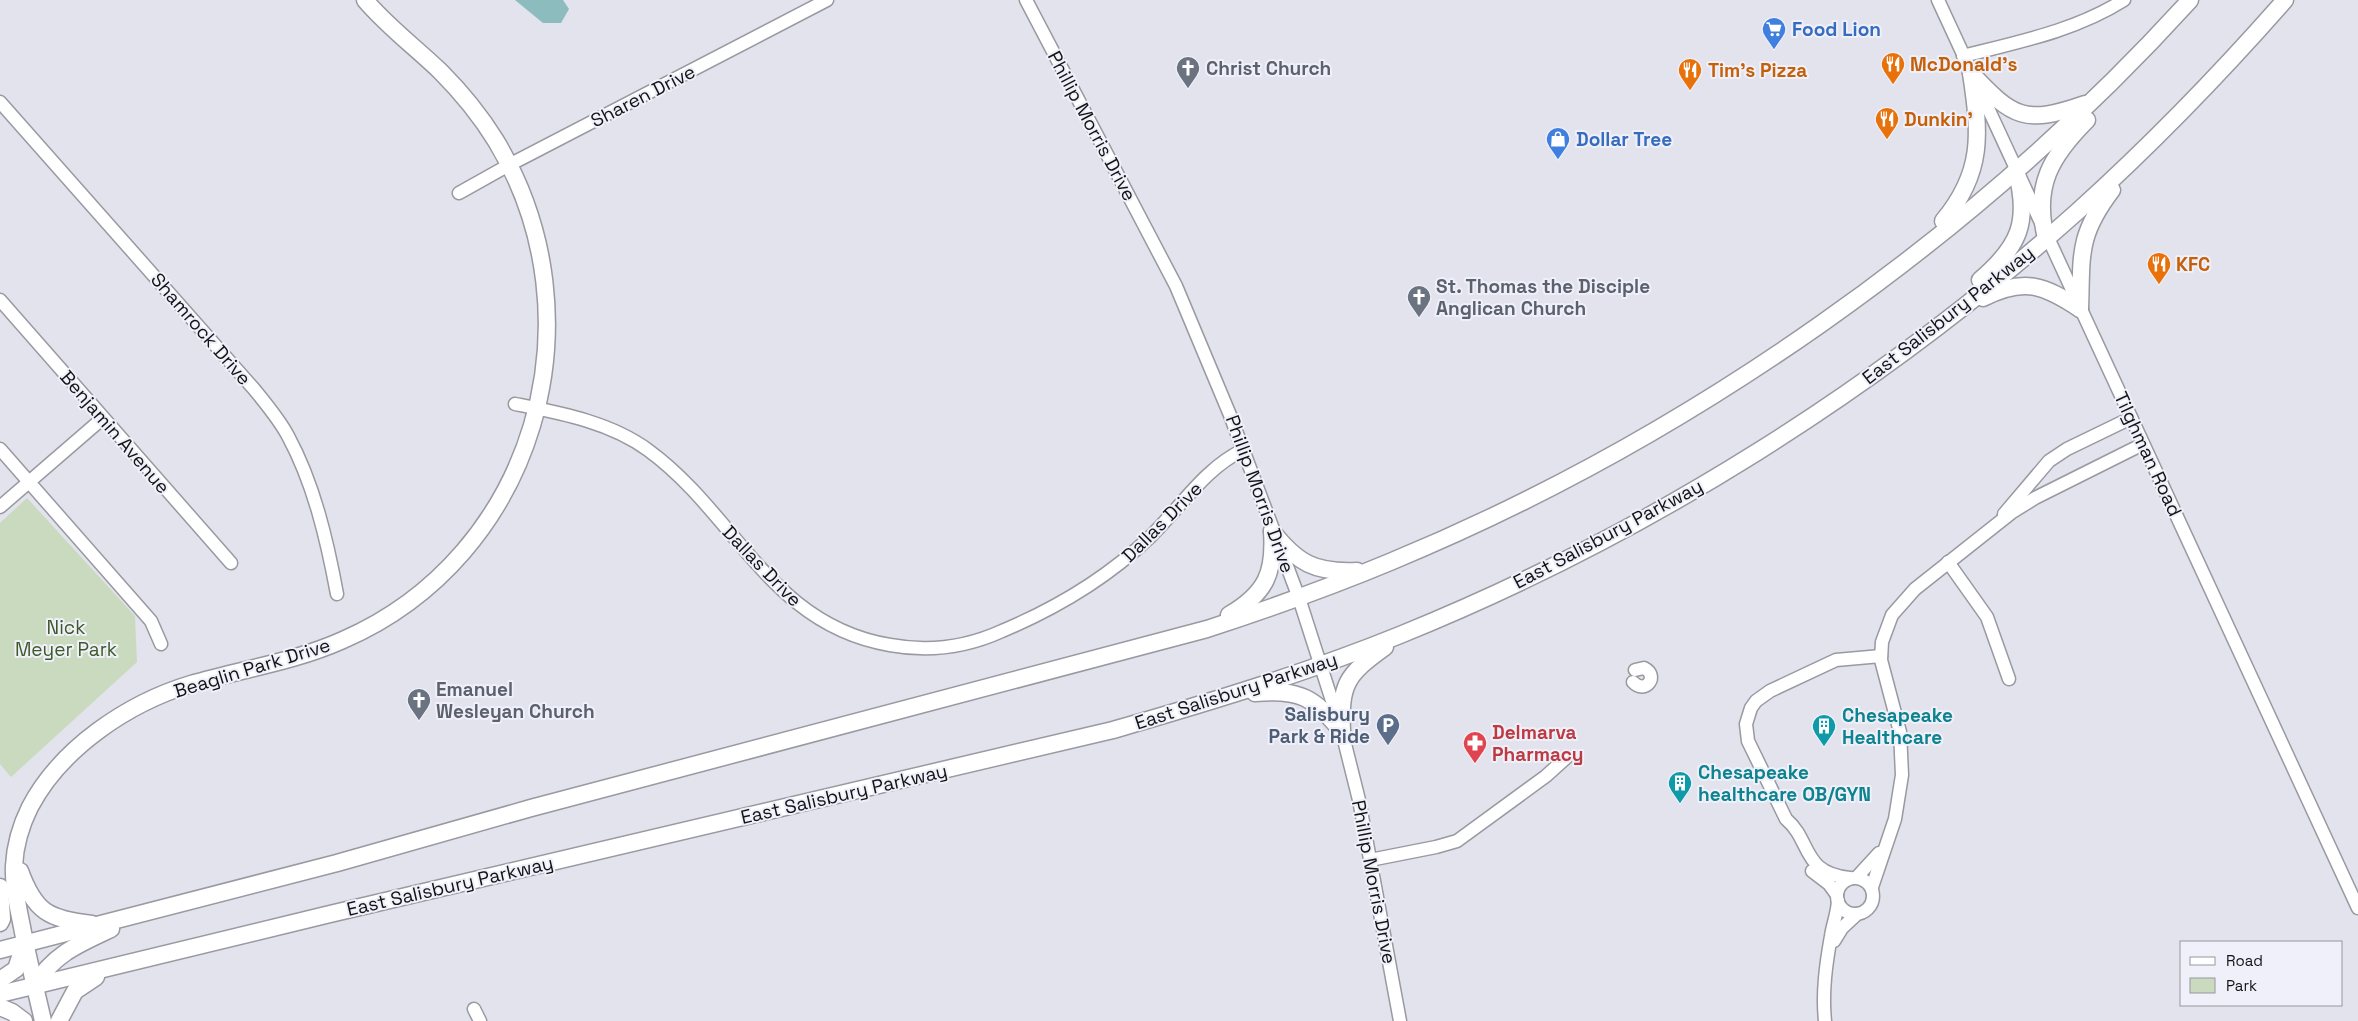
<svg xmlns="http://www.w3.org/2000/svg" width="2358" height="1021" viewBox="0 0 2358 1021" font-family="'Space Grotesk',sans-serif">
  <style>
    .green { fill: #cadabf }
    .water { fill: #8cbcbe }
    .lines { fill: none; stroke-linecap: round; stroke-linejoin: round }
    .minor-casing { stroke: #9899a1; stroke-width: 15 }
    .major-casing { stroke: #9899a1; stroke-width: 19 }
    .minor { stroke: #fff; stroke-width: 12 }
    .major { stroke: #fff; stroke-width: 16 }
    .labels { text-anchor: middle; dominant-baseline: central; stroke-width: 4; stroke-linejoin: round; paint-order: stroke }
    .shop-label { font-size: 19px; font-weight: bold; fill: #366cbe; stroke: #eff0f9; text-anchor: start }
    .food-label { font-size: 19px; font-weight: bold; fill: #c56008; stroke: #eff0f9; text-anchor: start }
    .worship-label { font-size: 19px; font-weight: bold; fill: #5b616d; stroke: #eff0f9; text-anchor: start }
    .street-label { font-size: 19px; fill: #131316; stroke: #eff0f9 }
    .park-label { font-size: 19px; fill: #3e5928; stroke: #eff0f9 }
    .service-label { font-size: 19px; font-weight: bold; fill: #4e5e75; stroke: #eff0f9; text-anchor: end }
    .culture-label { font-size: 19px; font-weight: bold; fill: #0d838f; stroke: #eff0f9; text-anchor: start }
    .health-label { font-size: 19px; font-weight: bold; fill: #be3a42; stroke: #eff0f9; text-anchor: start }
  </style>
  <rect width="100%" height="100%" fill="#e2e3ec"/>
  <polygon class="green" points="27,498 135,616 137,662 11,777 0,764 0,523"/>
  <polygon class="water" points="515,0 563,0 569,9 561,23 543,23"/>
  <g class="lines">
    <g class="minor-casing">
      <g id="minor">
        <polyline points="1026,0 1176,286 1230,415 1299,598 1342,732 1359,800 1400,1021"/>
        <polyline points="1938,0 2358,908"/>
        <path d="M1963 56C2018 42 2075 31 2124 0"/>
        <path d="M0 102 254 389C266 404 279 419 288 436 314 484 327 540 337 594"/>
        <polyline points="459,193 509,165 827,0"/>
        <polyline points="0,300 231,563"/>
        <path d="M515 404C560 413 610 422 648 450 736 514 770 625 890 645 928 652 967 647 1002 631 1057 608 1107 578 1150 537 1180 508 1205 468 1243 450"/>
        <polyline points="0,449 151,621 161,644"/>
        <polyline points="0,507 103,418"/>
        <polyline points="2004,514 2049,461 2067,449 2131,418"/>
        <polyline points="1948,562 1987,617 2009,679"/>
        <path d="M1633 682C1645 695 1660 676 1644 668L1635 670"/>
        <polyline points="1370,860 1436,847 1457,841 1546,776 1567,757"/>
        <polyline points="1812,871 1829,884 1837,895"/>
        <polyline points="1857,877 1879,853"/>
        <circle cx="1855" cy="896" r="18"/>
        <path d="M1850 878C1801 873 1812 841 1786 819L1748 741 1746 724 1751 708 1756 701 1770 691 1836 660 1881 656"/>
        <polyline points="1872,887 1895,819 1902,775 1900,732 1881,660 1882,642 1892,615 1915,589 2011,513 2035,498 2143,444"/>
        <polyline points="1834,941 1842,928 1857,914"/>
        <polyline points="474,1009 480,1021"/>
        <path d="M1825 1021C1822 992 1826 964 1831 936 1833 923 1837 915 1838 901"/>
      </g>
    </g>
    <g class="major-casing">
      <g id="major">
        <path d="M1971 73C2013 118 2025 125 2085 104"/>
        <path d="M1943 221C1984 172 1980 133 1971 73"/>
        <path d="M2046 238C2033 186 2051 156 2087 120"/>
        <path d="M1980 280C2020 246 2030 221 2016 170"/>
        <path d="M1983 298C2024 277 2044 285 2080 309"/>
        <path d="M2080 309C2082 255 2077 236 2112 190"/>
        <path d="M1272 531C1297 563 1315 573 1357 571"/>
        <path d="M1229 615C1266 593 1275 573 1272 531"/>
        <path d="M1255 693C1300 689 1314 697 1342 732"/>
        <path d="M1342 732C1340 684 1346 675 1385 647"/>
        <path d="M20 871C35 912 48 919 92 924"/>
        <polyline points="0,887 2,919 0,923"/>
        <path d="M0 950 337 863 531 808 1207 629C1268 609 1330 587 1390 562 1688 439 1974 238 2190 0"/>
        <polyline points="0,980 16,969 24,945"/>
        <path d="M35 986C51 955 81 943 111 929"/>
        <path d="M0 994 330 914 1113 730C1210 702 1306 673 1400 635 1647 535 1880 388 2078 211 2151 145 2220 74 2285 0"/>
        <polyline points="0,1007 12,1012 24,1021"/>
        <path d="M43 1021C36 990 28 959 22 927 18 907 13 886 14 866 15 845 21 825 30 807 61 748 128 703 191 684 242 669 294 662 343 640 536 556 603 318 496 141 480 115 461 92 440 71 415 47 388 27 365 0"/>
        <polyline points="59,1021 75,991 96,977"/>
      </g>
    </g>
    <use href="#minor" class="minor"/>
    <use href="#major" class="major"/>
  </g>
  <defs>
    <g id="supermarket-pin" transform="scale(1.25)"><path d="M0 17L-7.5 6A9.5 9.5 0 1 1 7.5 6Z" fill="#3f7fe0" stroke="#eff0f9"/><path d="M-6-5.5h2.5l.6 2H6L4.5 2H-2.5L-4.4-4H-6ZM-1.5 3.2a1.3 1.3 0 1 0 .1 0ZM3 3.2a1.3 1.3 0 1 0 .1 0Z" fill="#fff"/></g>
    <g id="restaurant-pin" transform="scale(1.25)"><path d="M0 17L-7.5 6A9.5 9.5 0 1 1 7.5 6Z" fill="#e8710a" stroke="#eff0f9"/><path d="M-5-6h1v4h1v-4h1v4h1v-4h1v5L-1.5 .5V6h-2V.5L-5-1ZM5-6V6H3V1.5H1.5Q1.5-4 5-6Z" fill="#fff"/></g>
    <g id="church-pin" transform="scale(1.25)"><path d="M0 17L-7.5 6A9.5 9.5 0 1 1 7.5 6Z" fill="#6b7280" stroke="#eff0f9"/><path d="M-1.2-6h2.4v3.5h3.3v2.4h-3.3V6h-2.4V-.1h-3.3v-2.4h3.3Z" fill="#fff"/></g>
    <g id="shop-pin" transform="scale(1.25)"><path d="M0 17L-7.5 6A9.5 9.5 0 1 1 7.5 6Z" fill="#3f7fe0" stroke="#eff0f9"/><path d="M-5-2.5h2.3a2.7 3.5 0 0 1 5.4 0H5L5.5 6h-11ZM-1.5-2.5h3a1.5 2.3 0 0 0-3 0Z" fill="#fff"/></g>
    <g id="parking-pin" transform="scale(1.25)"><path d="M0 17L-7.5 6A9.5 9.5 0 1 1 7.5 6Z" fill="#5c6f8a" stroke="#eff0f9"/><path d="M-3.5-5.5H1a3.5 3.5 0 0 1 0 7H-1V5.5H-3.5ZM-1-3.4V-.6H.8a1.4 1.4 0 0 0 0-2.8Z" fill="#fff"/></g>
    <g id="building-pin" transform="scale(1.25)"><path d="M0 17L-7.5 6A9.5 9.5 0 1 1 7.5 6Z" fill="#0f9aa8" stroke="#eff0f9"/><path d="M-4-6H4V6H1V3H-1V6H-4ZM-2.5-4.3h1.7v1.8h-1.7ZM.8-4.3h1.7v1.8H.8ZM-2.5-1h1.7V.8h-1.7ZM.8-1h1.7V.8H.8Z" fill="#fff"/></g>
    <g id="pharmacy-pin" transform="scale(1.25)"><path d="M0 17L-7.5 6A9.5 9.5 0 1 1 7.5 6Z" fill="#e0444e" stroke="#eff0f9"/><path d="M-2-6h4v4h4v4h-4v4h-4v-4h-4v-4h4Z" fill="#fff"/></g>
  </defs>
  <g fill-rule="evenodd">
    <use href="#supermarket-pin" x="1774" y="29"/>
    <use href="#restaurant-pin" x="1893" y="64"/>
    <use href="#church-pin" x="1188" y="68"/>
    <use href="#restaurant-pin" x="1690" y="70"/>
    <use href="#restaurant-pin" x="1887" y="119"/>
    <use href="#shop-pin" x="1558" y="139"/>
    <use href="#restaurant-pin" x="2159" y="264"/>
    <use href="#church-pin" x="1419" y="297"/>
    <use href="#church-pin" x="419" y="700"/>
    <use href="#parking-pin" x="1388" y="725"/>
    <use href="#building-pin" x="1824" y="726"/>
    <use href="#pharmacy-pin" x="1475" y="743"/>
    <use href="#building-pin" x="1680" y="783"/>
  </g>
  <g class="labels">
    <g class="shop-label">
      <text x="1792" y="29">Food Lion</text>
      <text x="1576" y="139">Dollar Tree</text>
    </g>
    <g class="food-label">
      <text x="1910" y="64">McDonald's</text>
      <text x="1708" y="70">Tim's Pizza</text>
      <text x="1904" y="119">Dunkin'</text>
      <text x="2176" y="264">KFC</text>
    </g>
    <g class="worship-label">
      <text x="1206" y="68">Christ Church</text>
      <text x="1436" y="286">St. Thomas the Disciple<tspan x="1436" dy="22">Anglican Church</tspan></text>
      <text x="436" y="689">Emanuel<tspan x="436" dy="22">Wesleyan Church</tspan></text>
    </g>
    <g class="street-label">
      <text transform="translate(643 96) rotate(-27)">Sharen Drive</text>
      <text transform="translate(1092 126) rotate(62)">Phillip Morris Drive</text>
      <text transform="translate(1948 315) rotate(-38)">East Salisbury Parkway</text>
      <text transform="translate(201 329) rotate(49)">Shamrock Drive</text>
      <text transform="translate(115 432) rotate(49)">Benjamin Avenue</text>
      <text transform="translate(2148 454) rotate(65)">Tilghman Road</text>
      <text transform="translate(1260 494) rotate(70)">Phillip Morris Drive</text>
      <text transform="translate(1162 522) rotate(-45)">Dallas Drive</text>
      <text transform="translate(1608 534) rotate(-28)">East Salisbury Parkway</text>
      <text transform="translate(762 566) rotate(46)">Dallas Drive</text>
      <text transform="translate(252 668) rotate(-17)">Beaglin Park Drive</text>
      <text transform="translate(1236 691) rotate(-18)">East Salisbury Parkway</text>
      <text transform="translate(844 794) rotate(-13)">East Salisbury Parkway</text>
      <text transform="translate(1374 882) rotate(79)">Phillip Morris Drive</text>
      <text transform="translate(450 886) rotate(-13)">East Salisbury Parkway</text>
    </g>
    <g class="park-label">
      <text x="66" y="627">Nick<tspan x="66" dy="22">Meyer Park</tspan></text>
    </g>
    <g class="service-label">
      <text x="1370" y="714">Salisbury<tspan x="1370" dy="22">Park &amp; Ride</tspan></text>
    </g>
    <g class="culture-label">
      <text x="1842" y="715">Chesapeake<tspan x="1842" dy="22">Healthcare</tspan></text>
      <text x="1698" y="772">Chesapeake<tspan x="1698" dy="22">healthcare OB/GYN</tspan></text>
    </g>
    <g class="health-label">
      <text x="1492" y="732">Delmarva<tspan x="1492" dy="22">Pharmacy</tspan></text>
    </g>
  </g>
  <rect x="2180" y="941" width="162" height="65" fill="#eff0f9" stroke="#97989e"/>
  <rect x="2190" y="957" width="25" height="8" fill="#ffffff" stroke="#97989e"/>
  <text x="2226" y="966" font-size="15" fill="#131316">Road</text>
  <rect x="2190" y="978" width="25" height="15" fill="#cadabf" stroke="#97989e"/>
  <text x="2226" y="991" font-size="15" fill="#131316">Park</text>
</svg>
